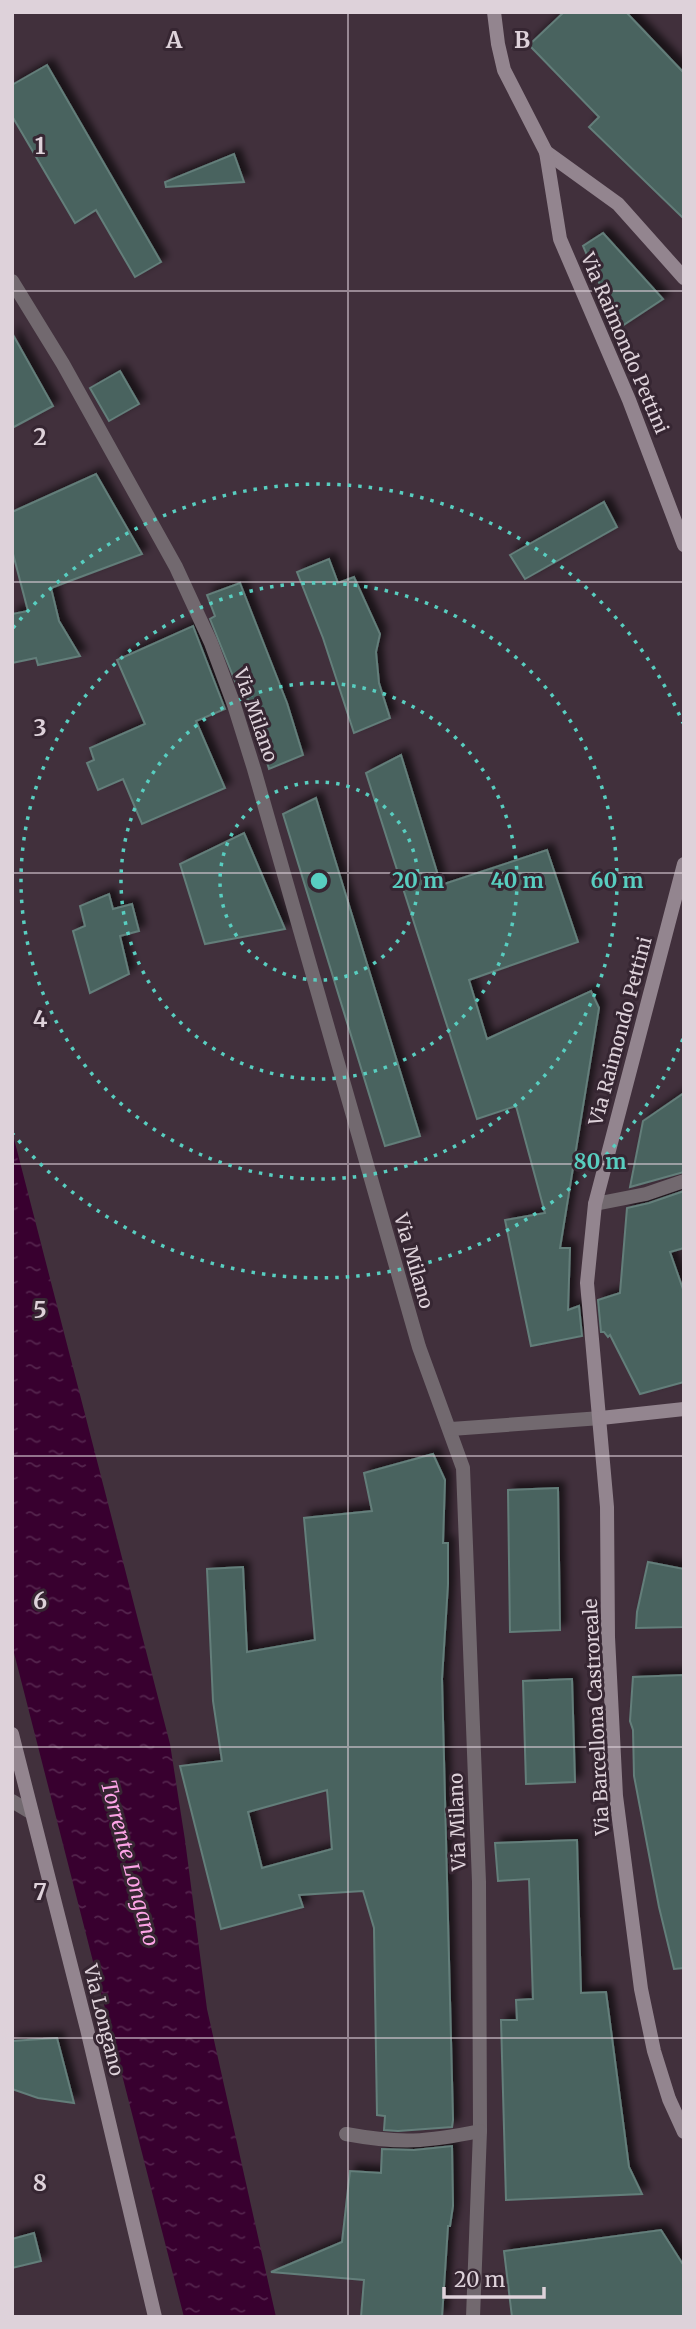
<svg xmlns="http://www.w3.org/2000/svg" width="696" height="2329" viewBox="0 0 696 2329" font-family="Merriweather,serif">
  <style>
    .water { fill: url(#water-ripples) }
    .building { fill: #49635f; stroke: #637e7a; stroke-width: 2; fill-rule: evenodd; filter: url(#shadow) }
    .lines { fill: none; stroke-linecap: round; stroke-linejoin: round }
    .street { stroke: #72696f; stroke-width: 14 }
    .secondary { stroke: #93858f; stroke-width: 14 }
    .grid { fill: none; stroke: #ded2da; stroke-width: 2; stroke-opacity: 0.55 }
    .ring { fill: none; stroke: #58cec0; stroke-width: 3.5; stroke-dasharray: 3.5 7 }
    .labels { text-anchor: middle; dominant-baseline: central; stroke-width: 6; stroke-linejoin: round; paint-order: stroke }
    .street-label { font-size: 19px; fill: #ded2da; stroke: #362632 }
    .water-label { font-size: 21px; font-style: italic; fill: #fda4e7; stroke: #362632 }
    .grid-label { font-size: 23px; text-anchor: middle; font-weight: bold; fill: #ded2da; stroke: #362632; stroke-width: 6; stroke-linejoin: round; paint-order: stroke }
    .centre { fill: #58cec0; stroke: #362632; stroke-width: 3.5 }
    .ring-label { font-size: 21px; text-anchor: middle; font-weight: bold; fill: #58cec0; stroke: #362632; stroke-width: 6; stroke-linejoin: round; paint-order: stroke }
  </style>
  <defs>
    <pattern id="water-ripples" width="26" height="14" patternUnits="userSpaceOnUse" patternTransform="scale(1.75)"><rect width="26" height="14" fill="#38002f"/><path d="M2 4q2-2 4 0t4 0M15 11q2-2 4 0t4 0" fill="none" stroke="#54244d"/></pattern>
    <filter id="shadow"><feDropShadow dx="6" dy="-6" stdDeviation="3.5" flood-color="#0009"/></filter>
  </defs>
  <rect width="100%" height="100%" fill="#41303c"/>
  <polygon class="water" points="12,1131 170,1744 185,1840 207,2009 276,2317 184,2317 12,1645"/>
  <g class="building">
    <polygon points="564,12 626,12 684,73 684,219 589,127 599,117 529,45"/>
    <polygon points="47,65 161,262 135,277 96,210 75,223 12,116 12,85"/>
    <polygon points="234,154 244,182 166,187 165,182"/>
    <polygon points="603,233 663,299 619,328 583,246"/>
    <polygon points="12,333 53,406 12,428"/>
    <polygon points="120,371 139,404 109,421 90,388"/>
    <polygon points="96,474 142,554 51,588 59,621 80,656 38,665 36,658 12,663 12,614 28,611 12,550 12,512"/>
    <polygon points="604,502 617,527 525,579 510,555"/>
    <polygon points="329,559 338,583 354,577 380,634 376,652 379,683 390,718 354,733 323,638 297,572"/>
    <polygon points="240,583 287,703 303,755 269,769 248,699 243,701 210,619 215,616 207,595"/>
    <polygon points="193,626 225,709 196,721 225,788 142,824 123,779 98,790 87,763 94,760 90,748 145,724 117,660"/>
    <polygon points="401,755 441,885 547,850 578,942 469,980 487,1039 591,991 599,1008 560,1248 570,1248 568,1310 579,1306 582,1336 531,1346 505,1220 545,1213 516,1106 477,1119 366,773"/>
    <polygon points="316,798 420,1136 385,1146 283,814"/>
    <polygon points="244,833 285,929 205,944 180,864"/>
    <polygon points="109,894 113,909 132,904 139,931 120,936 129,974 90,993 73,931 85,926 80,906"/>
    <polygon points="684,1093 684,1172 630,1187 643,1121"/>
    <polygon points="684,1191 684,1248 670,1252 684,1292 684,1382 640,1394 610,1335 608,1337 604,1332 601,1332 598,1300 620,1293 627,1208 649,1203"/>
    <path d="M433 1454 445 1480 443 1543H448V1584L442 1679 453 2120 452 2127 398 2131 384 2130 385 2116 377 2115 374 1928 363 1891 299 1895 303 1907 221 1929 180 1766 222 1761 213 1701 207 1569 243 1567 247 1652 315 1640 304 1518 372 1511 364 1473ZM327 1790 332 1849 262 1868 248 1812Z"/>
    <polygon points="558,1488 560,1630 510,1632 508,1490"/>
    <polygon points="648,1562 684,1569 684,1627 636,1628 637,1612"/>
    <polygon points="684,1675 684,1968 674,1969 659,1907 634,1776 633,1730 630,1721 633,1677"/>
    <polygon points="572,1679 575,1782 526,1784 523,1681"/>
    <polygon points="577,1840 581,1993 606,1992 629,2167 642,2194 506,2200 501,2020 517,2020 516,2000 533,1999 529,1879 498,1881 495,1843"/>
    <polygon points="57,2038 74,2103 38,2098 12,2089 12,2041"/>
    <polygon points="452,2146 453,2206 450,2226 448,2226 442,2317 361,2317 364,2280 271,2272 342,2242 350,2171 381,2173 382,2149 414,2150"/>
    <polygon points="661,2230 684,2266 684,2317 512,2317 504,2251"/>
    <polygon points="34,2233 41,2261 12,2268 12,2239"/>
  </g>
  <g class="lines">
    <g class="street">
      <polyline points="12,281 63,364 176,567 211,643 234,705 254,769 419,1347 463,1468 479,1882 480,2131 473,2317"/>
      <polyline points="595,1204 646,1194 684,1181"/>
      <polyline points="451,1429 601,1418"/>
      <polyline points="12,1801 32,1813"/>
      <path d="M346 2134C400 2144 427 2142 480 2131"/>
    </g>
    <g class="secondary">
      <polyline points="494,12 498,44 504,70 546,152 618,204 684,278"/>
      <polyline points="546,152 560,239 629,400 684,545"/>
      <polyline points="684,864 595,1204 587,1283 607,1507 608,1637 616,1796 641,1989 654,2051 669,2099 684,2132"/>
      <polyline points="601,1418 684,1409"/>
      <polyline points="12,1734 87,2029 155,2317"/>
    </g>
  </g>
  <path class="grid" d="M348 12V2317M12 291H684M12 582H684M12 873H684M12 1164H684M12 1456H684M12 1747H684M12 2038H684"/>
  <g class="ring">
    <circle cx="319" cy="881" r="99"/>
    <circle cx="319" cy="881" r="198"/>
    <circle cx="319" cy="881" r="298"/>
    <path d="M683 1039A397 397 0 0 1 13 1134M13 628A397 397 0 0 1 683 723"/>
  </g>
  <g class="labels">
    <g class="street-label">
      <text transform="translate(625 343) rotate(67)">Via Raimondo Pettini</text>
      <text transform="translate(256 715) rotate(71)">Via Milano</text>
      <text transform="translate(620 1031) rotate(-75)">Via Raimondo Pettini</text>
      <text transform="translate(414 1261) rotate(74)">Via Milano</text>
      <text transform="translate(596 1717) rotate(-93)">Via Barcellona Castroreale</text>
      <text transform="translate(457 1822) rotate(-92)">Via Milano</text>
      <text transform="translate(104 2020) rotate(76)">Via Longano</text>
    </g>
    <g class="water-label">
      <text transform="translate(130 1863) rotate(75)">Torrente Longano</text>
    </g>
  </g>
  <g class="grid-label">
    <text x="174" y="48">A</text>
    <text x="522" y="48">B</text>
    <text x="40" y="154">1</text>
    <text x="40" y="445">2</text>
    <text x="40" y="736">3</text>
    <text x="40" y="1027">4</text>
    <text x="40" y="1318">5</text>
    <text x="40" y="1609">6</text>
    <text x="40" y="1900">7</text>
    <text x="40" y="2191">8</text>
  </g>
  <circle cx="319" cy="881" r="10" class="centre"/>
  <g class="ring-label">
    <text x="418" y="888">20 m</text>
    <text x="517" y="888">40 m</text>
    <text x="617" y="888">60 m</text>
    <text x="600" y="1169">80 m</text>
  </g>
  <rect width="696" height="2329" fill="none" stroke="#ded2da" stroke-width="28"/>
  <path d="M444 2287v10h100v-10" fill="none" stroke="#ded2da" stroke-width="3.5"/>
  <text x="454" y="2287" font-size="21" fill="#ded2da" stroke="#362632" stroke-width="5" paint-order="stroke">20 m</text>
</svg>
